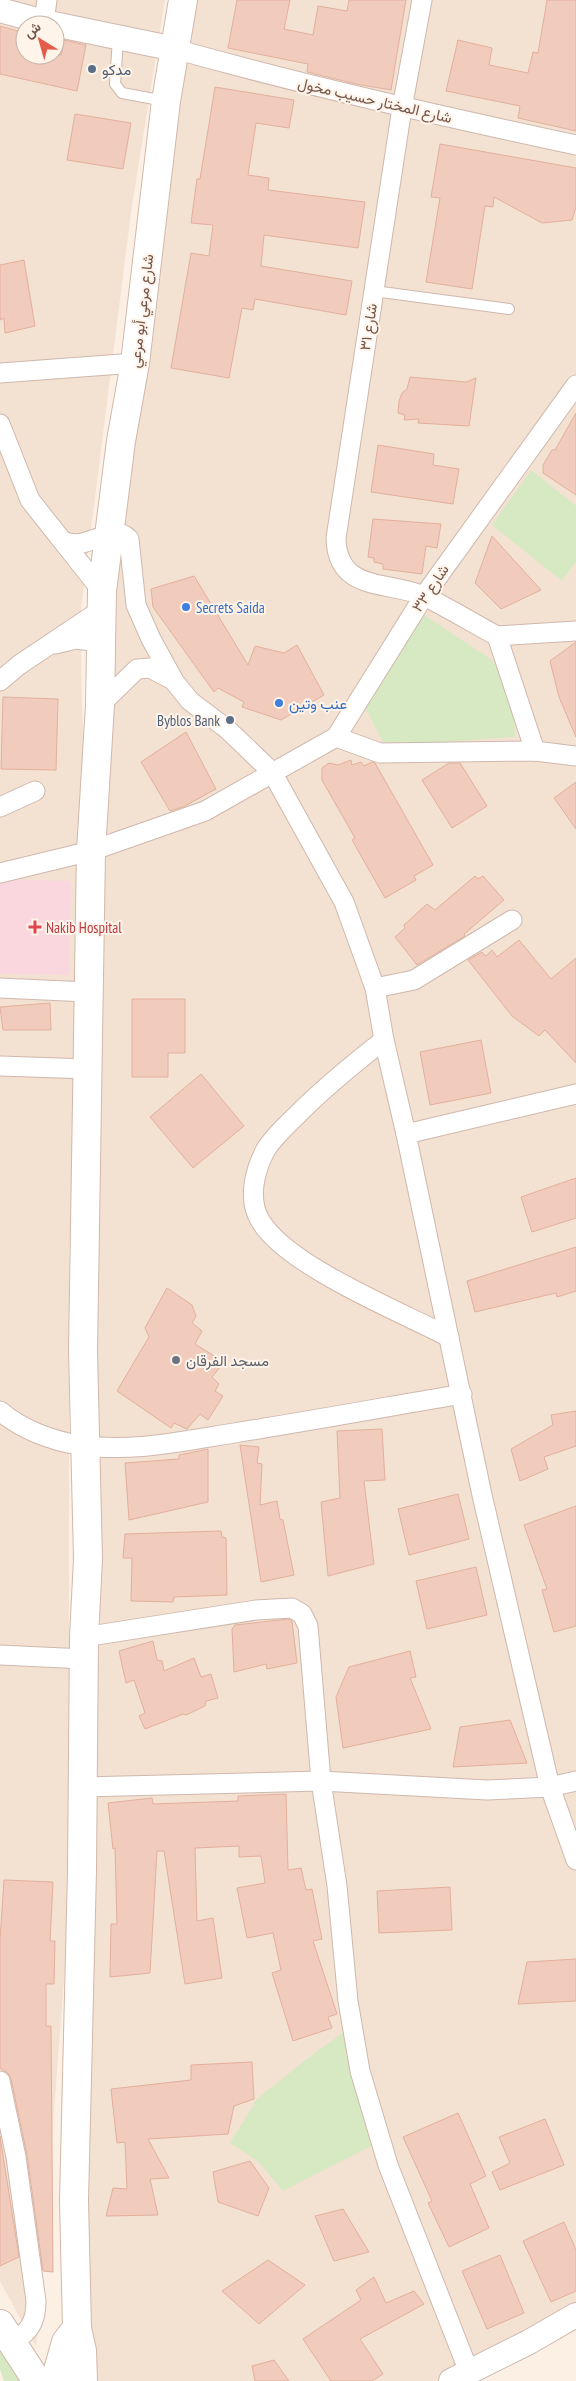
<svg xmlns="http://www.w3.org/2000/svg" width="576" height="2381" viewBox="0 0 576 2381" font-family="'PT Sans Narrow',Vazirmatn,sans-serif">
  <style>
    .residential { fill: #f3e1d2; fill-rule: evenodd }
    .medical { fill: #fad7df }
    .green { fill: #d6e9c2 }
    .building { fill: #f1cbbc; stroke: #e3b09c }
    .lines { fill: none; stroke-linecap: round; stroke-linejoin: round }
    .service-casing { stroke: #cfb8ad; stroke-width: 12 }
    .minor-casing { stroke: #cfb8ad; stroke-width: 21 }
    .tertiary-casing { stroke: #cfb8ad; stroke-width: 26 }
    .secondary-casing { stroke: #d2b8aa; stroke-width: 30 }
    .service { stroke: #fff; stroke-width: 10 }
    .minor { stroke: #fff; stroke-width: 19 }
    .tertiary { stroke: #fff; stroke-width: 24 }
    .secondary { stroke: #fff; stroke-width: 28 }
    .service-dot { fill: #5c6f8a; stroke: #fff4ea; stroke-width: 2 }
    .shop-dot { fill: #3f7fe0; stroke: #fff4ea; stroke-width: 2 }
    .health-dot { fill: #e0444e; stroke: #fff4ea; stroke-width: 2 }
    .worship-dot { fill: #6b7280; stroke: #fff4ea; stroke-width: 2 }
    .labels { text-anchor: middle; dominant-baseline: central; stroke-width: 4; stroke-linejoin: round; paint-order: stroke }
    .service-label { font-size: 15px; fill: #4e5e75; stroke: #fff4ea; text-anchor: start }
    .street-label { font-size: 15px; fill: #74544a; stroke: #fff4ea }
    .shop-label { font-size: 15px; fill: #366cbe; stroke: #fff4ea; text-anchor: start }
    .health-label { font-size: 15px; fill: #be3a42; stroke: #fff4ea; text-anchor: start }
    .worship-label { font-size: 15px; fill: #5b616d; stroke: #fff4ea; text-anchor: start }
  </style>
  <rect width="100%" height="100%" fill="#fcf0e4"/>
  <g class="residential">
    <path d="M0 0H165L131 212 80 617 84 780 69 1261V1914L36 2347 0 2281ZM25 25H55V55H25Z"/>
    <polygon points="186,0 576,0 576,2315 451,2381 83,2381 100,705"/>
  </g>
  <polygon class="medical" points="0,879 71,881 69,975 0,974"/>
  <g class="green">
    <polygon points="531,470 576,506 576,561 562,581 492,525"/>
    <polygon points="424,615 492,660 514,701 515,737 385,746 366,709"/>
    <path d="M348 2029C351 2069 360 2106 373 2145L283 2191 259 2162 230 2143 257 2099 303 2062Z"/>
    <polygon points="0,2343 23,2381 4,2381 0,2369"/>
  </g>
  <g class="building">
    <polygon points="237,0 290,0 284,29 313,35 318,6 347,11 349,0 406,0 391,90 356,84 307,72 308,64 228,48"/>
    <polygon points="547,0 576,0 576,131 518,118 520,106 446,91 458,40 492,48 489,65 528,73 533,52 538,53"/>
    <polygon points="0,26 25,33 25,55 61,55 64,40 86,45 77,91 0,74"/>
    <polygon points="215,87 294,100 289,128 256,123 248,175 269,178 268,190 365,202 358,248 264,235 261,266 352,281 346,315 255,299 253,310 242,308 229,378 171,368 191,253 209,256 213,225 191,223 197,179 200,179"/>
    <polygon points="75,114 131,123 123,169 67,160"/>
    <polygon points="440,144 576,168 576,207 572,220 542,223 494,197 493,207 485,206 472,289 426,282 440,198 431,197"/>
    <polygon points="24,260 35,326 5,333 4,318 0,320 0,265"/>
    <polygon points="410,377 466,382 476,378 469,426 418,423 419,419 404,420 405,415 398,413 399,401 402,393 407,389"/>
    <polygon points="576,413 576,495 543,473 543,465 552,450 555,450"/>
    <polygon points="378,445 434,454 433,465 459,469 453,504 371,492"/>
    <polygon points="373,519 441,524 437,548 426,546 422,574 383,569 383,564 374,562 374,558 368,557"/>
    <polygon points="492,536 541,590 501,609 475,583"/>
    <polygon points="194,576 248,665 255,646 284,653 297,645 324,695 281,720 242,707 244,702 218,688 214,692 153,607 151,589"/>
    <polygon points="576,642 576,737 559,697 550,661"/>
    <polygon points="3,697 58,699 56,770 1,769"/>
    <polygon points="186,732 216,789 183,807 170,811 141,762"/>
    <polygon points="351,760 352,765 361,762 364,766 372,762 375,763 433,865 414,876 416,880 385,898 352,840 355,838 322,780 322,768 329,763 338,765"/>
    <polygon points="449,763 460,763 487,806 452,828 422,780"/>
    <polygon points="576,782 576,829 554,798"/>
    <polygon points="475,876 478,879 483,876 504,900 464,934 465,936 417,965 395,937 405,928 404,925 427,904 435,910"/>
    <polygon points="519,940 551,979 576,958 576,1063 545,1030 539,1036 512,1016 468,960 482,952 486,956 492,950 497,957"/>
    <polygon points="132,999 185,999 185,1053 168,1053 168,1077 132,1077"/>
    <polygon points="50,1003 51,1030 3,1030 0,1007"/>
    <polygon points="481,1040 491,1093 430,1105 420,1052"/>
    <polygon points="201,1074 244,1126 193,1168 150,1117"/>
    <polygon points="576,1178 576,1218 532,1232 521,1197"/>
    <polygon points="576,1247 576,1291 557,1297 556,1293 475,1312 467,1281"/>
    <polygon points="167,1288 192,1305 196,1316 192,1323 202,1331 195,1344 216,1357 216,1362 220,1367 212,1377 219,1384 215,1391 223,1396 208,1420 200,1414 187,1429 174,1423 171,1428 117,1391 149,1337 145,1328"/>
    <polygon points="576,1411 576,1446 544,1457 548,1469 520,1481 511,1449 553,1425 551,1415"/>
    <polygon points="382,1429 385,1480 364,1481 374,1564 328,1576 321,1502 340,1498 337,1431"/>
    <polygon points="240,1445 259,1447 257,1463 262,1464 260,1505 277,1501 280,1519 283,1520 294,1575 261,1582"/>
    <polygon points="208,1449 208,1502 129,1520 125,1463 179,1459 179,1455"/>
    <polygon points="458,1494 469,1539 409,1555 398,1509"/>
    <polygon points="576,1506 576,1626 554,1632 542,1590 547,1589 524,1525"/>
    <polygon points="221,1531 222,1537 226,1538 227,1595 174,1597 173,1602 131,1601 132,1558 123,1558 125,1534"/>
    <polygon points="476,1567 487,1615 427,1629 416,1581"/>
    <polygon points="289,1619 292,1621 297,1663 267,1669 266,1664 234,1672 232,1629 235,1625"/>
    <polygon points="153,1641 157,1660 162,1661 164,1671 194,1658 201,1677 211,1674 218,1698 206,1701 205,1706 186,1715 183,1714 145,1729 139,1716 145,1713 134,1680 126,1683 119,1651"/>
    <polygon points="410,1651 416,1677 410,1678 431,1729 343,1748 336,1697 349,1667"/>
    <polygon points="510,1720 527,1763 453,1767 460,1727"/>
    <polygon points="286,1794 288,1870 301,1868 306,1890 312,1889 322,1939 313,1941 337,2014 328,2017 332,2028 293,2041 272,1973 281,1970 273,1933 247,1938 237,1888 265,1883 261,1856 239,1857 239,1846 195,1848 197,1921 213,1918 222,1978 185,1984 164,1851 157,1851 150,1973 110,1977 111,1924 117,1924 115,1848 113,1849 108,1803 152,1798 153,1804 238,1801 238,1796"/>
    <polygon points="4,1880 53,1882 50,1941 55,1941 54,1984 46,1984 46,2026 51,2026 53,2272 43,2271 27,2155 11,2079 8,2073 0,2068 0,1940"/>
    <polygon points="450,1887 452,1930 379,1933 377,1891"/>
    <polygon points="576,1959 576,2001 518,2004 527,1962"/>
    <polygon points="252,2062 254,2099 234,2106 228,2134 148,2139 169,2178 150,2179 158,2215 106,2216 113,2188 127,2189 125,2142 117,2143 111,2089 191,2080 191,2065"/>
    <polygon points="458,2113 486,2176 470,2184 489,2228 449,2247 428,2203 432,2201 403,2137"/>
    <polygon points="545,2119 564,2165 500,2190 492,2172 510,2163 499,2137"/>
    <polygon points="0,2136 19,2257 0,2266"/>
    <polygon points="250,2161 269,2188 258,2216 218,2202 213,2172"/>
    <polygon points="343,2209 369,2252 334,2261 315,2216"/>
    <polygon points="564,2222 576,2250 576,2291 551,2302 523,2241"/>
    <polygon points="500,2255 524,2313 487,2329 462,2271"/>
    <polygon points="268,2260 305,2285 259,2324 222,2291"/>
    <polygon points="374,2277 386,2303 414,2291 424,2304 360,2339 383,2374 372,2381 331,2381 303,2339 361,2300 356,2290"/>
    <polygon points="274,2360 289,2381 255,2381 252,2366"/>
  </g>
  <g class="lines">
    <g class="service-casing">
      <g id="service">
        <polyline points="118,38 115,84 122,93 165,101"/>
        <polyline points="374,291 509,309"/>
      </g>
    </g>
    <g class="minor-casing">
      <g id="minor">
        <path d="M422 0 402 108 336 538C337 594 391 580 426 597 450 609 473 623 497 636L535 751"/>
        <polyline points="44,22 47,0"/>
        <path d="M175 49C307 86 441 116 576 145"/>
        <polyline points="0,373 135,363"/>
        <polyline points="0,424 30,500 102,591"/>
        <path d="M63 541C87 553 111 521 129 539L136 605 151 639 173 679"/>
        <polyline points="497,636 576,631"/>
        <polyline points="55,644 76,639 100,642"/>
        <polyline points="0,681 19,665 101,610"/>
        <polyline points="100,705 137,669 150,668 173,680 190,701 227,729 272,772 344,902 375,988 384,1040 406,1134 482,1495 550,1787 576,1860"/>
        <polyline points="336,737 380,753 535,751 576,756"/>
        <polyline points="0,807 35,791"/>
        <polyline points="0,873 91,851 205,811 336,737 424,596 576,385"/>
        <polyline points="0,988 88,992"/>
        <polyline points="375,988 414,980 512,920"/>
        <path d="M384 1040C353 1064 325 1087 298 1114 286 1126 273 1137 265 1151 254 1172 248 1200 260 1220 285 1265 401 1312 449 1337"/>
        <polyline points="0,1066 89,1069"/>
        <polyline points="406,1134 576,1094"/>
        <path d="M0 1411C21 1429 52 1441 79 1445 130 1453 184 1441 234 1433 310 1421 386 1407 462 1394"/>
        <polyline points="84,1637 256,1610 292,1608 302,1614 308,1626 321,1781 337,1886 348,2001 360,2071 388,2165 469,2372"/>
        <polyline points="0,1655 84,1659"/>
        <polyline points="82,1787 321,1781 487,1790 550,1787 576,1781"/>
        <path d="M0 2081 16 2157 36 2301C36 2322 30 2331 12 2343"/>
      </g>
    </g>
    <g class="tertiary-casing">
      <g id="tertiary">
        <polyline points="0,10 44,22 175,49"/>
        <polyline points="451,2381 529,2342 576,2315"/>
      </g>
    </g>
    <g class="secondary-casing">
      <g id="secondary">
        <polyline points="0,2324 37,2381"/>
        <polyline points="55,2381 66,2342 77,2328"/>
        <polyline points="83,2381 82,2351 77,2328 74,2201 82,1871 84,1637 88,1559 83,1351 91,851 100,705 102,591 121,441 135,363 166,101 183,0"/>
      </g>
    </g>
    <use href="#service" class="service"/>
    <use href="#minor" class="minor"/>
    <use href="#tertiary" class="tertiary"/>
    <use href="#secondary" class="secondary"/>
  </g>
  <g class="service-dot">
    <circle cx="92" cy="69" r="5"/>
    <circle cx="230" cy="720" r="5"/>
  </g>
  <g class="shop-dot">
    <circle cx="186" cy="607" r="5"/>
    <circle cx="279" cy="703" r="5"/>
  </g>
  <path class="health-dot" d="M32.5 919.5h5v5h5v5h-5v5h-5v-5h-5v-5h5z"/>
  <circle class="worship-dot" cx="176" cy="1360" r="5"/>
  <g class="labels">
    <g class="service-label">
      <text x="102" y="69">مدكو</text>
      <text x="220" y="720" text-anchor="end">Byblos Bank</text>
    </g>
    <g class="street-label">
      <text transform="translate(375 100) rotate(13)">شارع المختار حسيب مخول</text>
      <text transform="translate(141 311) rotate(-83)">شارع مرعي أبو مرعي</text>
      <text transform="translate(368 327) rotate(-81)">شارع ٣١</text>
      <text transform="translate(430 588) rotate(-56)">شارع ٣٣</text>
    </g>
    <g class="shop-label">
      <text x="196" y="607">Secrets Saida</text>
      <text x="289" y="703">عنب وتين</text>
    </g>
    <g class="health-label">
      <text x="46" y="927">Nakib Hospital</text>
    </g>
    <g class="worship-label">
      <text x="186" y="1360">مسجد الفرقان</text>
    </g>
  </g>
  <g transform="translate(40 40) rotate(323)"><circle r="24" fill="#fff4ea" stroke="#c7b4aa"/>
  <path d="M0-4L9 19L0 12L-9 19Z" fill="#e45c4a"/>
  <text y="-8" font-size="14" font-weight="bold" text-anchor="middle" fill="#74544a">ش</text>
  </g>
</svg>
